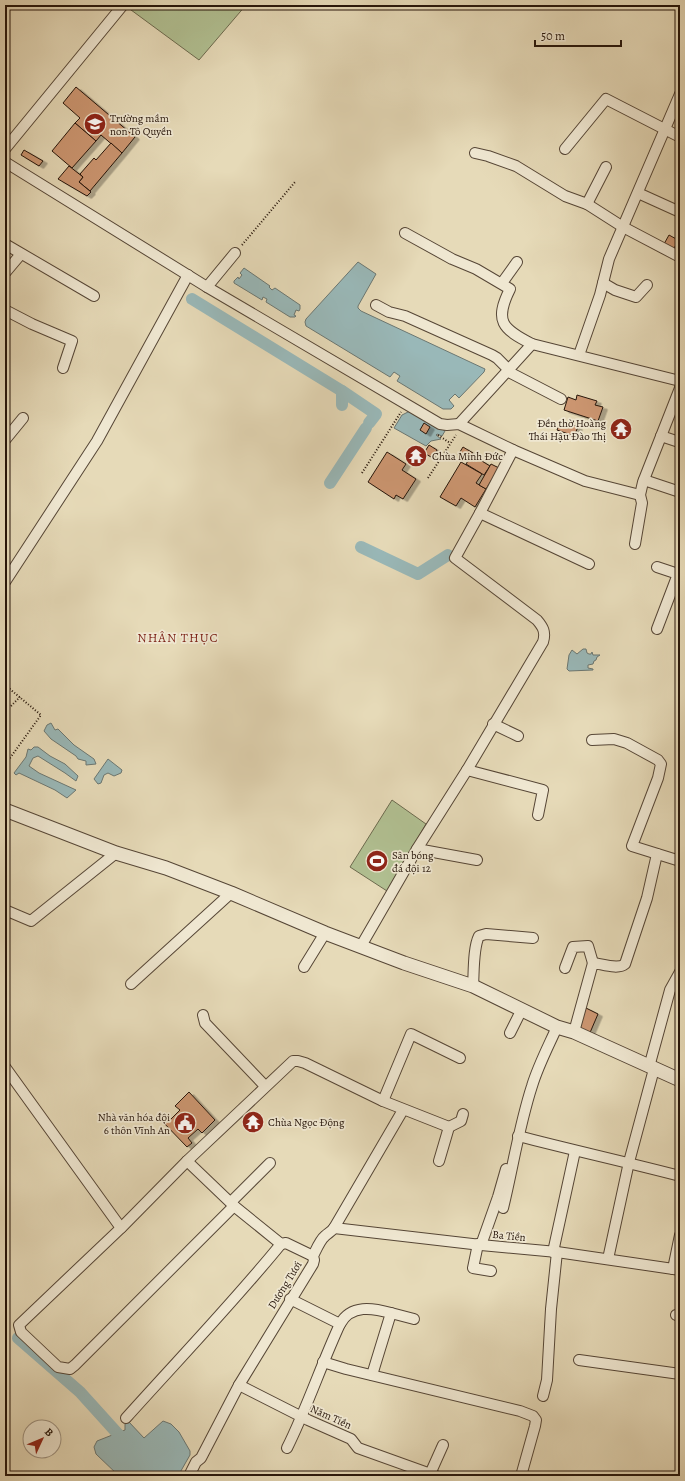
<svg xmlns="http://www.w3.org/2000/svg" width="685" height="1481" viewBox="0 0 685 1481" font-family="Alegreya,serif">
  <style>
    .green { fill: #b1c092; stroke: #6c6a4e }
    .water { fill: #99b8b8; stroke: #6b7772 }
    .lines { fill: none; stroke-linecap: round; stroke-linejoin: round }
    .canal { stroke: #99b8b8; stroke-width: 12 }
    .building { fill: #cc9671; stroke: #26150a; filter: url(#shadow) }
    .minor-casing { stroke: #564636; stroke-width: 12 }
    .tertiary-casing { stroke: #564636; stroke-width: 15 }
    .path { stroke: #26150a; stroke-width: 2; stroke-dasharray: 1 2; stroke-linecap: butt }
    .minor { stroke: #efe7d1; stroke-width: 10 }
    .tertiary { stroke: #efe7d1; stroke-width: 13 }
    .labels { text-anchor: middle; dominant-baseline: central; stroke-width: 3.5; stroke-linejoin: round; paint-order: stroke }
    .poi-label { font-size: 11px; fill: #26150a; stroke: #efe7d1; text-anchor: start }
    .street-label { font-size: 11px; fill: #26150a; stroke: #efe7d1 }
    .quarter-label { font-size: 13px; letter-spacing: 1px; fill: #7a1f14; stroke: #efe7d1 }
  </style>
  <defs>
    <filter id="shadow"><feDropShadow dx="4.5" dy="2.5" stdDeviation="0" flood-color="#0004"/></filter>
  </defs>
  <rect width="100%" height="100%" fill="#e6dab8"/>
  <filter id="stains"><feTurbulence type="fractalNoise" baseFrequency=".005" numOctaves="4"/><feColorMatrix values="0 0 0 0 .2 0 0 0 0 .09 0 0 0 0 .02 0 0 0 .5 -.17"/></filter>
  <radialGradient id="worn" r=".72"><stop offset=".6" stop-color="#630" stop-opacity="0"/><stop offset="1" stop-color="#630" stop-opacity=".3"/></radialGradient>
  <g class="green">
    <polygon points="129,5 246,5 199,60 127,7"/>
    <polygon points="392,800 426,824 387,891 350,867"/>
  </g>
  <g class="water">
    <polygon points="358,262 376,274 358,306 358,308 361,311 485,369 484,372 459,398 455,394 449,400 454,406 451,409 443,409 397,381 400,376 394,372 390,377 306,326 305,322 306,319"/>
    <polygon points="244,268 270,286 269,287 272,290 275,288 300,305 300,309 299,311 296,310 294,315 296,316 295,317 290,317 266,302 267,299 263,297 262,300 234,283 234,281 238,277 239,279 242,275 240,273"/>
    <polygon points="410,411 414,411 445,431 442,436 437,434 436,435 441,439 431,441 426,446 394,428 402,415"/>
    <polygon points="583,649 586,649 587,653 589,654 591,654 592,652 593,655 600,655 597,657 596,660 594,661 593,664 588,665 588,668 593,669 593,670 569,671 567,669 569,655 572,650 577,654"/>
    <polygon points="51,723 55,730 58,729 74,745 94,759 96,764 86,765 86,761 78,759 76,756 51,739 44,731 47,725"/>
    <polygon points="34,747 38,747 50,756 65,764 78,776 76,781 65,773 38,756 33,758 29,766 39,773 76,790 67,798 55,790 19,773 16,775 14,773 26,757 28,749 31,750"/>
    <polygon points="108,759 122,770 121,773 114,776 108,773 104,775 101,783 98,784 94,779"/>
    <polygon points="163,1421 171,1424 179,1432 190,1451 190,1455 178,1476 119,1476 96,1454 94,1447 97,1441 125,1430 125,1424 129,1422 144,1438"/>
  </g>
  <g class="lines">
    <g class="canal">
      <polyline points="192,299 342,391 342,405"/>
      <polyline points="342,391 376,414 369,423"/>
      <polyline points="330,483 366,428"/>
      <polyline points="361,547 418,574 448,555"/>
      <polyline points="18,1338 80,1392 127,1444"/>
    </g>
  </g>
  <g class="building">
    <polygon points="76,87 135,137 122,153 101,135 96,141 75,123 80,118 63,103"/>
    <polygon points="75,123 96,141 72,168 52,151"/>
    <polygon points="111,143 122,153 90,191 79,182 83,177 80,174 94,158 96,160"/>
    <polygon points="24,150 43,161 39,166 21,155"/>
    <polygon points="69,166 83,177 79,182 91,192 87,196 58,179"/>
    <polygon points="669,235 678,240 680,237 680,244 677,242 674,249 664,244"/>
    <polygon points="577,395 597,401 595,405 603,407 598,421 564,410 568,397 576,400"/>
    <polygon points="561,420 578,427 574,436 557,430"/>
    <polygon points="424,423 430,427 426,434 420,430"/>
    <polygon points="429,445 437,450 433,458 424,453"/>
    <polygon points="463,447 473,453 468,461 458,455"/>
    <polygon points="387,452 406,464 402,470 416,479 403,499 396,495 394,499 368,482"/>
    <polygon points="472,455 490,466 484,475 466,464"/>
    <polygon points="461,462 482,474 476,483 486,489 475,507 461,498 456,506 440,497"/>
    <polygon points="491,464 499,468 486,489 479,485"/>
    <polygon points="586,1008 598,1014 589,1035 577,1029"/>
    <polygon points="189,1092 215,1120 202,1133 198,1129 188,1138 192,1143 187,1147 161,1120 166,1116 170,1120 180,1110 175,1106"/>
  </g>
  <g class="lines">
    <g class="minor-casing">
      <g id="minor">
        <polyline points="5,149 123,5"/>
        <polyline points="565,149 606,99 680,137"/>
        <polyline points="475,153 488,156 516,166 565,196 587,204 623,227 680,257"/>
        <polyline points="5,162 207,287 440,424 447,425 459,424 513,450 585,481 640,495"/>
        <polyline points="638,193 680,212"/>
        <polyline points="587,204 606,167"/>
        <path d="M405 233 452 259 476 269 510 289C494 321 502 329 532 344L680 381"/>
        <polyline points="5,244 94,296"/>
        <polyline points="5,273 21,254"/>
        <polyline points="502,283 517,262"/>
        <polyline points="603,283 615,290 636,297 647,285"/>
        <polyline points="207,287 235,253"/>
        <polyline points="376,305 389,312 405,316 492,355 497,358 508,369"/>
        <polyline points="5,310 32,324 72,341 63,368"/>
        <polyline points="579,355 600,295 609,259 680,94"/>
        <polyline points="507,371 561,399"/>
        <polyline points="459,424 532,344"/>
        <polyline points="661,436 679,442"/>
        <polyline points="5,440 23,418"/>
        <polyline points="644,480 680,492"/>
        <polyline points="480,513 589,564"/>
        <polyline points="635,544 642,503 640,495 643,482 680,388"/>
        <polyline points="657,567 678,574"/>
        <polyline points="5,582 97,441 188,275"/>
        <polyline points="657,629 678,574 680,574"/>
        <polyline points="493,724 518,736"/>
        <polyline points="592,740 614,739 627,743 658,760 661,764 658,778 632,846 680,861"/>
        <polyline points="467,770 543,790 538,815"/>
        <polyline points="417,849 477,860"/>
        <polyline points="5,910 31,921 116,853"/>
        <path d="M361 946 417 849 467 770 543 642C546 632 543 627 537 620L455 558 480 513 513 450"/>
        <polyline points="304,967 325,933"/>
        <polyline points="565,968 573,947 588,946 593,963"/>
        <polyline points="131,984 231,893"/>
        <path d="M473 986C474 972 473 948 479 936L486 934 533 938"/>
        <polyline points="203,1015 205,1023 265,1086"/>
        <path d="M574 1032 593 963C602 964 618 970 625 964L647 898 657 854"/>
        <polyline points="510,1033 522,1009"/>
        <polyline points="5,1067 121,1228"/>
        <polyline points="649,1067 670,990 680,972"/>
        <polyline points="383,1101 411,1034 460,1058"/>
        <polyline points="449,1127 461,1121 463,1114"/>
        <path d="M518 1136C572 1150 626 1162 680 1176"/>
        <polyline points="187,1161 234,1206 281,1244 286,1243 313,1256"/>
        <polyline points="231,1202 270,1163"/>
        <polyline points="234,1206 75,1365 70,1369 58,1367 21,1332 19,1325 121,1228 187,1161 293,1061 298,1061 305,1063 383,1101 449,1127 439,1161"/>
        <path d="M503 1208C513 1167 519 1126 532 1086 538 1066 548 1047 557 1027"/>
        <polyline points="334,1228 481,1245 557,1252 680,1270"/>
        <polyline points="478,1244 473,1268 491,1271"/>
        <polyline points="481,1245 498,1197 506,1169"/>
        <polyline points="553,1252 575,1151"/>
        <polyline points="608,1259 629,1162 654,1069"/>
        <polyline points="673,1269 680,1235"/>
        <polyline points="391,1313 414,1319"/>
        <polyline points="676,1315 680,1316"/>
        <path d="M340 1324C351 1304 373 1308 391 1313L372 1375"/>
        <polyline points="579,1360 680,1374"/>
        <polyline points="323,1362 346,1369 520,1411 533,1416 536,1420 535,1426 521,1476"/>
        <polyline points="239,1385 308,1420 351,1439 358,1448 436,1476"/>
        <polyline points="543,1396 547,1380 551,1309 557,1252"/>
        <path d="M126 1418C178 1360 232 1304 281 1244"/>
        <path d="M287 1448C307 1408 321 1365 340 1324L290 1299"/>
        <polyline points="430,1474 443,1445"/>
        <path d="M189 1476 196 1462 201 1458 239 1385 313 1264 314 1260 313 1256C316 1250 320 1240 325 1236 328 1233 331 1232 334 1228L403 1110"/>
      </g>
    </g>
    <g class="tertiary-casing">
      <polyline id="tertiary" points="5,810 116,853 166,868 231,893 325,933 404,963 473,986 557,1027 574,1032 680,1080"/>
    </g>
    <g class="path">
      <polyline points="242,245 295,182"/>
      <polyline points="438,435 450,443"/>
      <polyline points="362,473 401,412"/>
      <polyline points="428,478 456,435"/>
      <polyline points="5,685 41,715 5,765"/>
      <polyline points="11,706 20,697"/>
    </g>
    <use href="#minor" class="minor"/>
    <use href="#tertiary" class="tertiary"/>
  </g>
  <defs>
    <g id="school-disc" transform="scale(1.15)"><circle r="9.5" fill="#8f2418" stroke="#efe7d1"/><path d="M0-5L7-2L0 1L-7-2ZM-4 1L0 2.5L4 1V4Q0 6-4 4Z" fill="#fff"/></g>
    <g id="temple-disc" transform="scale(1.15)"><circle r="9.5" fill="#8f2418" stroke="#efe7d1"/><path d="M0-6L5-2H3V0L6.5 2.5H4V6H1.5V3h-3V6H-4V2.5H-6.5L-3 0V-2H-5Z" fill="#fff"/></g>
    <g id="stadium-disc" transform="scale(1.15)"><circle r="9.5" fill="#8f2418" stroke="#efe7d1"/><path d="M0-5a6.5 5 0 1 0 0 10a6.5 5 0 1 0 0-10ZM-3.5-1.8h7v3.6h-7Z" fill="#fff"/></g>
    <g id="civic-disc" transform="scale(1.15)"><circle r="9.5" fill="#8f2418" stroke="#efe7d1"/><path d="M-.6-6.5H3V-4.5H.6V-3L4-1V1h2V6H-6V1h2V-1L-.6-3ZM-1.2 2.5V6h2.4V2.5Z" fill="#fff"/></g>
  </defs>
  <g fill-rule="evenodd">
    <use href="#school-disc" x="95" y="124"/>
    <use href="#temple-disc" x="621" y="429"/>
    <use href="#temple-disc" x="416" y="456"/>
    <use href="#stadium-disc" x="377" y="861"/>
    <use href="#temple-disc" x="253" y="1122"/>
    <use href="#civic-disc" x="185" y="1123"/>
  </g>
  <g class="labels">
    <g class="poi-label">
      <text x="110" y="118">Trường mầm<tspan x="110" dy="13">non Tô Quyền</tspan></text>
      <text x="606" y="423" text-anchor="end">Đền thờ Hoàng<tspan x="606" dy="13">Thái Hậu Đào Thị</tspan></text>
      <text x="432" y="456">Chùa Minh Đức</text>
      <text x="392" y="855">Sân bóng<tspan x="392" dy="13">đá đội 12</tspan></text>
      <text x="170" y="1117" text-anchor="end">Nhà văn hóa đội<tspan x="170" dy="13">6 thôn Vĩnh An</tspan></text>
      <text x="268" y="1122">Chùa Ngọc Động</text>
    </g>
    <g class="street-label">
      <text transform="translate(509 1236) rotate(6)">Ba Tiền</text>
      <text transform="translate(285 1285) rotate(-58)">Dương Tươi</text>
      <text transform="translate(331 1417) rotate(24)">Năm Tiền</text>
    </g>
    <g class="quarter-label">
      <text x="178" y="637">NHÂN THỤC</text>
    </g>
  </g>
  <rect width="685" height="1481" fill="none" stroke="#e6dab8" stroke-width="20"/>
  <rect x="6" y="6" width="673" height="1469" fill="none" stroke="#26150a" stroke-width="2"/>
  <rect x="10" y="10" width="665" height="1461" fill="none" stroke="#26150a"/>
  <g transform="translate(42 1439) rotate(46)"><circle r="19" fill="#efe7d1" stroke="#9f9381"/>
  <path d="M0-3L7 15L0 10L-7 15Z" fill="#8f2418"/>
  <text y="-6" font-size="11" font-weight="bold" text-anchor="middle" fill="#26150a">B</text>
  </g>
  <path d="M535 40v6h86v-6" fill="none" stroke="#26150a" stroke-width="2"/>
  <text x="541" y="40" font-size="12" fill="#26150a" stroke="#efe7d1" stroke-width="3" paint-order="stroke">50 m</text>
  <rect width="100%" height="100%" filter="url(#stains)"/>
  <rect width="100%" height="100%" fill="url(#worn)"/>
</svg>
